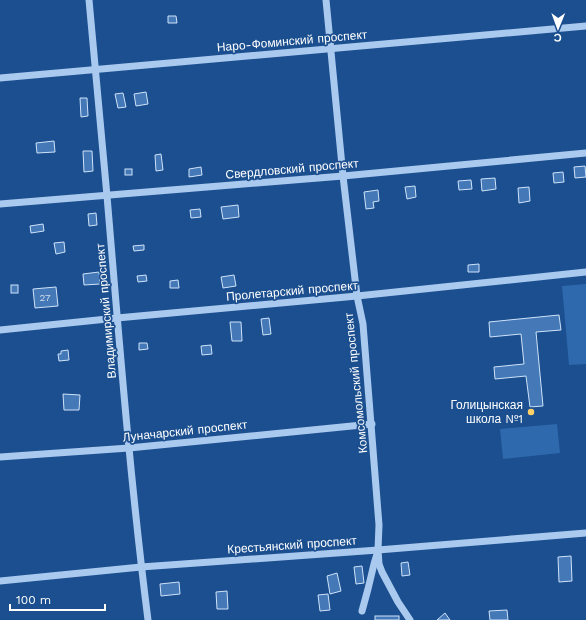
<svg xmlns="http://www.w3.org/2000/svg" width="586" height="620" viewBox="0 0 586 620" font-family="'Work Sans',sans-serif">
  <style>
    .green { fill: #2e69ad }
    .building { fill: #4478b7; stroke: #cfe3fa }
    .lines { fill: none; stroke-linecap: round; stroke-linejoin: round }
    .minor { stroke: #a9c9ee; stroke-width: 7 }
    .poi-dot { fill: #ffd166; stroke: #1b4f8f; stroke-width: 1.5 }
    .labels { text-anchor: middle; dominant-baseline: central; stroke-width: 3.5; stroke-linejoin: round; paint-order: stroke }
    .number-label { font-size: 10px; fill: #d0dded }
    .street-label { font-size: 12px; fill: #fff; stroke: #1b4f8f }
    .poi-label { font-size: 12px; fill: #fff; stroke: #1b4f8f; text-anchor: end }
  </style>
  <rect width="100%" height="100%" fill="#1b4f8f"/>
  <g class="green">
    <polygon points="586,284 586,364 569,365 562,286"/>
    <polygon points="557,424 560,453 503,459 500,429"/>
  </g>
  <g class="building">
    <polygon points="168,16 176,16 177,23 168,23"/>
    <polygon points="146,92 148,104 136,106 134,94"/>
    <polygon points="123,93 126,107 118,108 115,94"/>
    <polygon points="80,98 87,98 88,116 81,117"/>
    <polygon points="54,141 55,152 37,153 36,143"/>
    <polygon points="83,151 92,151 93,171 84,172"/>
    <polygon points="161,154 163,170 156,171 155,155"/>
    <polygon points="585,166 586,177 575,178 574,167"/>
    <polygon points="201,167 202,175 189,177 189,169"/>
    <rect x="125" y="169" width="7" height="6"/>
    <polygon points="563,172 564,182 554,183 553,173"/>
    <polygon points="495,178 496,189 482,191 481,179"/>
    <polygon points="471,180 472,189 459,190 458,181"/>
    <polygon points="415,186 416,197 407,199 405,187"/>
    <polygon points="529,187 530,201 519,203 518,188"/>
    <polygon points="378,190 379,201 373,202 374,208 366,209 364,192"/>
    <polygon points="238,205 239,217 223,219 221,207"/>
    <polygon points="200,209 201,217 191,218 190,210"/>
    <polygon points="96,213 97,225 89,226 88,214"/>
    <polygon points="43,224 44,231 31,233 30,226"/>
    <polygon points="64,242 65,252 56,254 54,243"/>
    <polygon points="144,245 144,250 134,251 133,246"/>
    <polygon points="479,264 479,272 468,272 468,265"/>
    <polygon points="99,272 100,284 84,285 83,274"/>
    <polygon points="146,275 147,281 138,282 137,276"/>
    <polygon points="234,275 236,286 223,288 221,277"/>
    <polygon points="178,280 179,288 170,288 170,281"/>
    <rect x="11" y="285" width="7" height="8"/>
    <polygon points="56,287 58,306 35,308 33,289"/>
    <polygon points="559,315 561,330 536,332 543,406 530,407 526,376 495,379 494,367 524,364 521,334 490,337 489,322"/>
    <polygon points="269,318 271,334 263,335 261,319"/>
    <polygon points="230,322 241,322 242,341 232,341"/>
    <polygon points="139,343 147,343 148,349 139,350"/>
    <polygon points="211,345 212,354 202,355 201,346"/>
    <polygon points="68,350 69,360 59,361 58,354 61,354 61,351"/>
    <polygon points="63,394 80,395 79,410 64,410"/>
    <polygon points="571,556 572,581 559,582 558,557"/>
    <polygon points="408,562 410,575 402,576 401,563"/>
    <polygon points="362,566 364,583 356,584 354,567"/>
    <polygon points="337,573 341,591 330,594 327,576"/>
    <polygon points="179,582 180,594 161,596 160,584"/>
    <polygon points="227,591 228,609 217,609 216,592"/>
    <polygon points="328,594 330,610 320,611 318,595"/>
    <polygon points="507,610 508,620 490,620 489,611"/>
    <polygon points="445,613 450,620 437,620"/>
    <rect x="375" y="616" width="24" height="4"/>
  </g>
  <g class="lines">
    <g class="minor">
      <path d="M89 0C95 65 101 131 107 196 119 338 130 479 148 620"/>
      <polyline points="326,0 343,176 357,296 363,324 379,525 378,550 379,564 382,572 398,602 410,620"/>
      <polyline points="0,78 586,26"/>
      <polyline points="0,204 343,176 586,153"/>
      <polyline points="0,330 117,318 357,296 586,272"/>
      <polyline points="0,457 129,448 372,424"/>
      <polyline points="0,581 141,567 378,550 586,533"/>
      <polyline points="362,611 368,589 374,564 377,554"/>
    </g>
  </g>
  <circle class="poi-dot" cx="531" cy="412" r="4"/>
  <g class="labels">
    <g class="number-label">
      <text x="45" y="297">27</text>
    </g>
    <g class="street-label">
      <text transform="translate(292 41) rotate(-5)">Наро-Фоминский проспект</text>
      <text transform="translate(292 169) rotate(-5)">Свердловский проспект</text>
      <text transform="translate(292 291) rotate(-5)">Пролетарский проспект</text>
      <text transform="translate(106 311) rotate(-95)">Владимирский проспект</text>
      <text transform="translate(356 383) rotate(-96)">Комсомольский проспект</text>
      <text transform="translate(185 431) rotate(-6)">Луначарский проспект</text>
      <text transform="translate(292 545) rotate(-4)">Крестьянский проспект</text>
    </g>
    <g class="poi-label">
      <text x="523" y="405">Голицынская<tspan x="523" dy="14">школа №1</tspan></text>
    </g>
  </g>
  <g transform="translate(558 28) rotate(181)" stroke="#1b4f8f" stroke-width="3" paint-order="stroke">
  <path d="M0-3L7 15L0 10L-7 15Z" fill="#ffffff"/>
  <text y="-6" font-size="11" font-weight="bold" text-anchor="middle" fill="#ffffff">С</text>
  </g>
  <path d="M10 604v6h95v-6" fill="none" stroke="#ffffff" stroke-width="2"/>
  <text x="16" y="604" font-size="12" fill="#ffffff" stroke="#1b4f8f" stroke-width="3" paint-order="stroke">100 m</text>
</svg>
